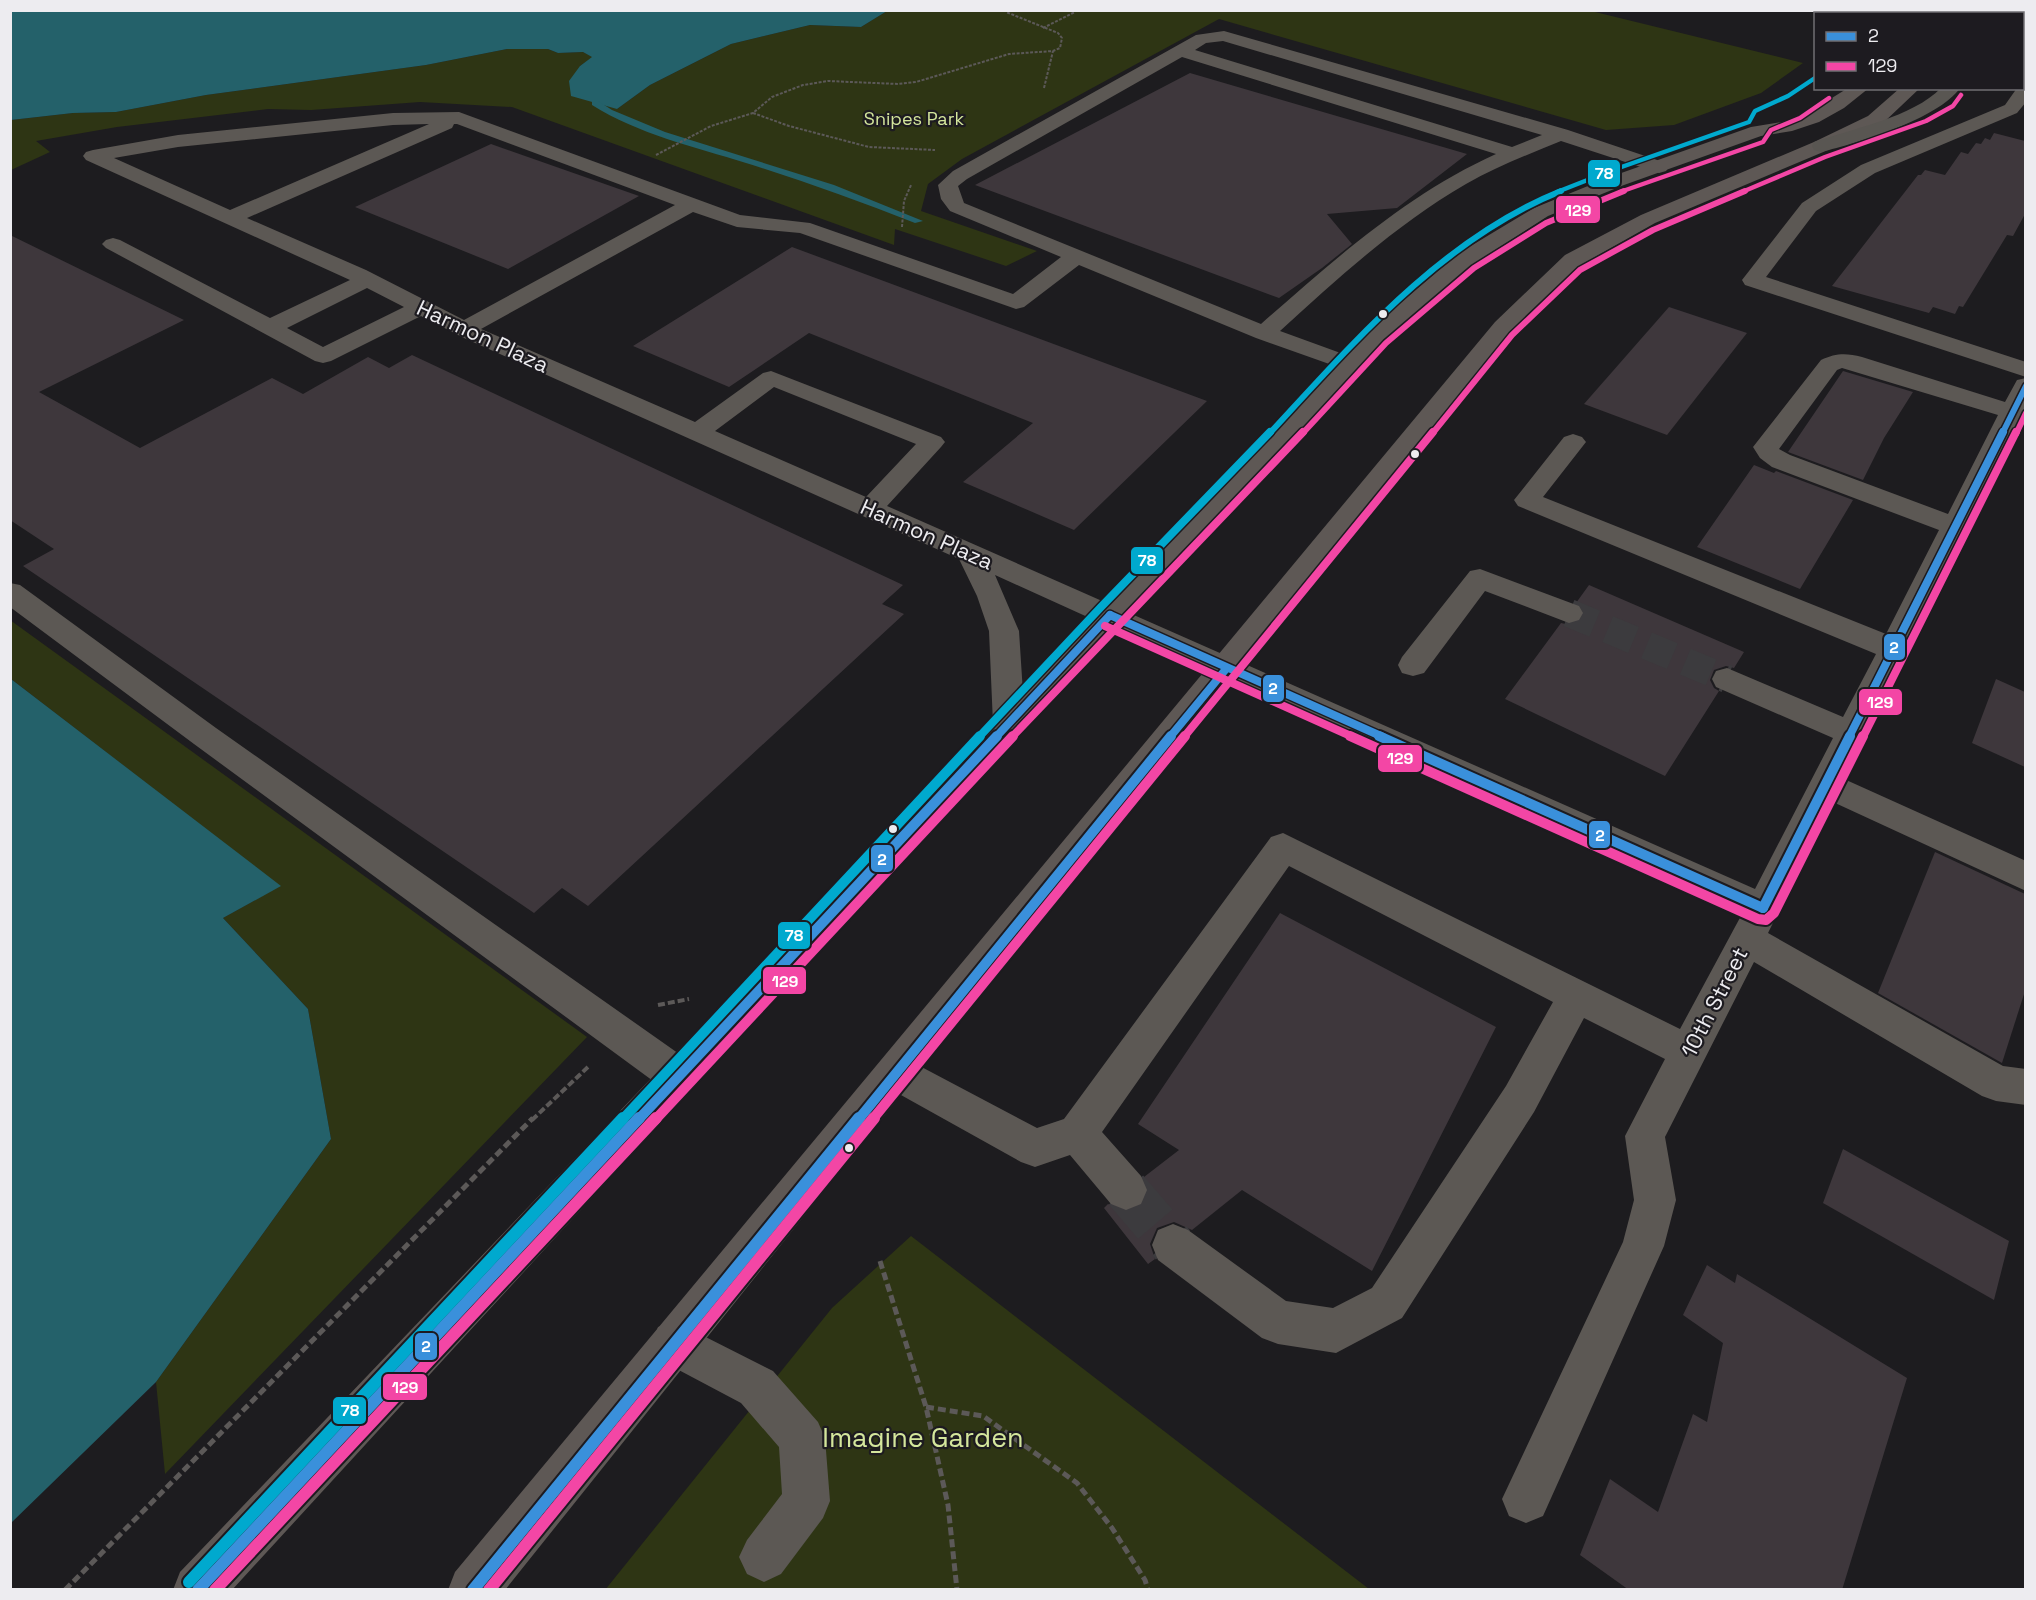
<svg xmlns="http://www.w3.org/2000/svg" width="2036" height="1600" viewBox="0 0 2036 1600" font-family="'Space Grotesk',sans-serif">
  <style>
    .green { fill: #2e3514 }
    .water { fill: #24616a }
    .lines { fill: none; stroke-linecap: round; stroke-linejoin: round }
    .stream { fill: #24616a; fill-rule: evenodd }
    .building { fill: #3e373c }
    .minor-tunnel-far1 { stroke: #3c3b3e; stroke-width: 28; stroke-dasharray: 28 14; stroke-linecap: butt }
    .minor-tunnel { stroke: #3c3b3e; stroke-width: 45; stroke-dasharray: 45 22; stroke-linecap: butt }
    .path-far2 { stroke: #5c5958; stroke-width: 2; stroke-dasharray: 3 1.5; stroke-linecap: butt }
    .path-far1 { stroke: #5c5958; stroke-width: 4; stroke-dasharray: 7 3; stroke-linecap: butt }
    .path { stroke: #5c5958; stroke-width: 5; stroke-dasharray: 8 4; stroke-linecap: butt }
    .minor { fill: #5c5854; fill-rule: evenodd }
    .major { fill: #5e5855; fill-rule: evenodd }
    .highway { fill: #595652; fill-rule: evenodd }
    .bus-1-far3-casing { stroke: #1d1b20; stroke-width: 9 }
    .bus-1-far2-casing { stroke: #1d1b20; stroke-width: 11 }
    .bus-1-far1-casing { stroke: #1d1b20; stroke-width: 14 }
    .bus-1-casing { stroke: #1d1b20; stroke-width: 16 }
    .bus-2-far4-casing { stroke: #1d1b20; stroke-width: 7 }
    .bus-2-far3-casing { stroke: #1d1b20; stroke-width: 9 }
    .bus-2-far2-casing { stroke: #1d1b20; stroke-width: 11 }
    .bus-2-far1-casing { stroke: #1d1b20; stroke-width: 14 }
    .bus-2-casing { stroke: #1d1b20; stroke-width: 16 }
    .bus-3-far4-casing { stroke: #1d1b20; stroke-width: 7 }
    .bus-3-far3-casing { stroke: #1d1b20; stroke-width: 9 }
    .bus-3-far2-casing { stroke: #1d1b20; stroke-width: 11 }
    .bus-3-far1-casing { stroke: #1d1b20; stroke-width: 14 }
    .bus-3-casing { stroke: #1d1b20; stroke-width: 16 }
    .bus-1-far3 { stroke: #3a90db; stroke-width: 6 }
    .bus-1-far2 { stroke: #3a90db; stroke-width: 8 }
    .bus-1-far1 { stroke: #3a90db; stroke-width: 10 }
    .bus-1 { stroke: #3a90db; stroke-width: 12 }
    .bus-2-far4 { stroke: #f346a5; stroke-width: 4.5 }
    .bus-2-far3 { stroke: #f346a5; stroke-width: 6 }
    .bus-2-far2 { stroke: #f346a5; stroke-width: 8 }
    .bus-2-far1 { stroke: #f346a5; stroke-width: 10 }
    .bus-2 { stroke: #f346a5; stroke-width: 12 }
    .bus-3-far4 { stroke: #00a9ce; stroke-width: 4.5 }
    .bus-3-far3 { stroke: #00a9ce; stroke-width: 6 }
    .bus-3-far2 { stroke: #00a9ce; stroke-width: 8 }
    .bus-3-far1 { stroke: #00a9ce; stroke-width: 10 }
    .bus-3 { stroke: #00a9ce; stroke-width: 12 }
    .bus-dot { fill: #edecf0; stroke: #1d1b20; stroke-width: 2 }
    .labels { text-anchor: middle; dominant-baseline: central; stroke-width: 4.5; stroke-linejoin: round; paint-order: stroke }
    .far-park-label { font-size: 18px; fill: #d4e69c; stroke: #1d1b20 }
    .street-label { font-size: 22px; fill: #edecf0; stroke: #1d1b20 }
    .near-park-label { font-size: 27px; fill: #d4e69c; stroke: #1d1b20 }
    .line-badge { stroke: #1d1b20; stroke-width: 2 }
    .badge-label { font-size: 16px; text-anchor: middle; font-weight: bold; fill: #fff }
  </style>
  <rect width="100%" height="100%" fill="#1d1c1f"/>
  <g class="green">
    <polygon points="887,11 1591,11 1803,63 1761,93 1674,125 1606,130 1219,19 962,159 928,184 921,211 1037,251 1006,266 895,229 894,245 512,107 420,102 311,110 268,109 117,127 36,141 50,152 11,170 11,120 73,113 116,112 206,95 426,65 507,49 548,49 558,53 583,52 593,57 580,66 617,109 650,85 731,44 810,25 861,27"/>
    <polygon points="10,620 587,1037 165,1474 156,1382 331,1139 308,1009 223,918 280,886 11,679"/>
    <polygon points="911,1236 1369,1589 605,1590 832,1308"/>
  </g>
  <g class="water">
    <polygon points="10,11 11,10 887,11 861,27 810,25 731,44 650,85 617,109 571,96 569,81 580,66 592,57 583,52 558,53 548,49 507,49 426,65 206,95 116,112 73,113 11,120"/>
    <polygon points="11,679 281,886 223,918 308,1009 331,1139 156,1382 11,1523"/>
  </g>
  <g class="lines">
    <path class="stream" d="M592 101H598L612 110 665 132 834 185 923 221 915 223C859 201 803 181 746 163 695 147 638 134 592 105Z"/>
  </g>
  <g class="building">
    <polygon points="1190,73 1467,154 1397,208 1327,214 1352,244 1322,268 1279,298 975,185"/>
    <polygon points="1994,133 2025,141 2025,214 2013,236 2007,235 1963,307 1959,306 1955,314 1933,307 1929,313 1832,286 1918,175 1921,175 1925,170 1945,175 1961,152 1968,154 1976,143 1981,144 1985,138 1990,140"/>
    <polygon points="491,144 639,196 508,269 355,207"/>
    <polygon points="10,235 184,320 39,392 140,448 272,378 303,394 368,357 389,368 412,355 903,585 882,604 904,614 588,906 562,888 534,913 23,566 54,549 10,520"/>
    <polygon points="792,247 1207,401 1074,530 963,482 1033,423 809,333 729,387 633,346"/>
    <polygon points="1669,307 1747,333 1667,435 1584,404"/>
    <polygon points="1843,371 1913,392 1884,438 1863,480 1788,452"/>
    <polygon points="1754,465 1774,473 1776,471 1853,500 1800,589 1697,547"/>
    <polygon points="1589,585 1744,652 1734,668 1726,666 1714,670 1710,680 1714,688 1719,691 1665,776 1505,699 1561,623 1570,625 1581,621 1585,612 1581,605 1576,603"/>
    <polygon points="1996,679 2025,692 2025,767 1972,743"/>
    <polygon points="1935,852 2025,894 2025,991 2002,1063 1878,993"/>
    <polygon points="1280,913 1496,1027 1372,1271 1242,1190 1192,1230 1174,1222 1157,1228 1150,1244 1155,1259 1148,1264 1104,1208 1108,1204 1127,1212 1142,1206 1149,1191 1144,1177 1179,1150 1138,1124"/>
    <polygon points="1843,1149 2009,1241 1994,1300 1823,1203"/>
    <polygon points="1707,1265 1735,1283 1737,1274 1907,1378 1842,1590 1629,1590 1580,1555 1610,1479 1658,1512 1693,1414 1707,1422 1723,1343 1683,1315"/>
  </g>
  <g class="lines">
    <polyline class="minor-tunnel-far1" points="1569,613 1727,679"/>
    <polyline class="minor-tunnel" points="1126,1190 1173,1245"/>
    <g class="path-far2">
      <polyline points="1974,10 1984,14"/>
      <polyline points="1043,28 1075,12"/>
      <polyline points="1044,88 1053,51"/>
      <polyline points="753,113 789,126 869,147 935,150"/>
      <polyline points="656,155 711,126 753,113 772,97 803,85 828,81 898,84 916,82 1009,54 1053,51 1060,48 1062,38 1058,33 1006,12"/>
      <polyline points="902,227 904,201 911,185"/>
    </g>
    <g class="path-far1">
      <polyline points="658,1005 689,999"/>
      <polyline points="532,1120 588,1067"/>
    </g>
    <g class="path">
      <polyline points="880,1261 926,1407 948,1505 957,1590"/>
      <polyline points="926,1407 983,1416 1077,1483 1112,1528 1145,1580 1148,1590"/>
      <polyline points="65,1590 533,1118"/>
    </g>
    <g class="minor">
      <path d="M1224 31 1568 130 1666 163 1669 167 1666 171 1659 173 1561 141C1529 154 1496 167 1466 184 1397 224 1338 278 1280 331L1357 359 1361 364 1357 369 1349 371 1256 338 1079 265 1024 307 1016 309 800 233 737 227 693 212 481 329 695 422 763 373 771 371 941 437 945 442 941 447 887 506 1755 889 1833 738 1716 687 1712 679 1716 671 1727 668 1843 717 1876 654 1518 506 1514 500 1564 437 1573 434 1582 437 1586 442 1543 497 1886 634 1939 530 1772 467 1760 458 1753 447 1821 360C1836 353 1846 353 1862 357L2005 402 2017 380 2026 378V423L2020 422 1844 779 2026 861V891L1833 802 1768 933 2003 1066 2026 1069V1105L1996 1101 1982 1096 1754 962 1665 1137 1676 1200 1664 1246 1543 1516 1526 1523 1509 1516 1502 1499 1623 1242 1634 1200 1625 1136 1665 1059 1584 1018 1534 1112 1402 1318 1336 1353 1278 1344 1262 1338 1158 1260 1152 1245 1158 1230 1173 1224 1188 1230 1286 1301 1333 1308 1372 1288 1506 1086 1553 1002 1289 866 1102 1132 1141 1176 1147 1190 1141 1204 1126 1210 1111 1204 1070 1155 1035 1167 1021 1162 883 1085 878 1072 883 1059 897 1054 1037 1128 1064 1119 1271 837 1283 833 1680 1029 1742 914 995 575 1019 631 1025 724 1020 732 1009 736 998 732 993 724 989 631 977 596 959 559 464 338 421 316 331 361 323 363 315 361 106 248 102 244 106 240 113 238 120 240 270 318 350 280 86 160 83 156 86 152 93 150 178 135 393 113 459 112 740 215 810 223 1013 294 1061 257 950 211 941 199 938 185 953 171 1196 35ZM1223 41 1542 135 1512 147 1195 50 1206 43ZM1182 57 1496 154C1407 194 1334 260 1261 324L964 203 958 186 967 179ZM429 124 230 210 114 158 178 147 393 125ZM454 124H457L675 205 464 320 366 270 247 218 452 128ZM367 288 404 307 323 347 287 328ZM1842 368 1998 415 1948 514 1790 455 1779 449 1837 370ZM774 387 916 444 866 497 715 431Z"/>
      <polygon points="2026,84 2026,102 2017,113 1875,173 1816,211 1766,277 2026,362 2026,377 1745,285 1742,280 1802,203 1861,165 2005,105 2017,88 2022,88 2022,85"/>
      <polygon points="1480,569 1579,606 1583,613 1579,620 1569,623 1485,591 1424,673 1413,676 1402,673 1398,665 1402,657 1470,571"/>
      <polygon points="10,583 20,585 216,728 692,1063 697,1076 692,1089 678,1094 664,1089 194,744 10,607"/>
      <polygon points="674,1321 773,1371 818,1422 825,1438 830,1501 823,1518 781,1574 764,1582 747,1574 739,1557 747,1540 782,1494 779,1447 741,1403 658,1359 652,1343 658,1327"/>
    </g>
    <g class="major">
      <rect x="1870" y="10" width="16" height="4"/>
      <rect x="1896" y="10" width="16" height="4"/>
      <rect x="1922" y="10" width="16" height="4"/>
      <polygon points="1848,88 1869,88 1844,108 1819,122 1792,131 1761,136 1624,185 1548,216 1475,263 1386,339 1244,494 1120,622 232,1590 173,1590 180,1572 1100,608 1226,482 1370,329 1459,253 1534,208 1610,177 1751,127 1782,122 1806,114"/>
      <polygon points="1900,88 1920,88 1882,124 1828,150 1655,223 1581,265 1511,332 505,1590 448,1590 455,1572 1495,322 1565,255 1641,215 1814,142 1868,116"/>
    </g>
    <g class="highway">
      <polygon points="2026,12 2026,22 2022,23 2022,14 2020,14"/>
      <path d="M1941 88H1960C1938 119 1858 143 1821 152L1814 150 1812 146 1814 142C1852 129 1913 117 1941 88Z"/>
    </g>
    <g class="bus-1-far3-casing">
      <polyline id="bus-1-far3" points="2002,434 2026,386"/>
    </g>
    <g class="bus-1-far2-casing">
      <g id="bus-1-far2">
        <polyline points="1110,615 1383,737"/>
        <polyline points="996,737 1110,615"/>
        <polyline points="1170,737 1226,669"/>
        <polyline points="1849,737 2003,432"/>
      </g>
    </g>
    <g class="bus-1-far1-casing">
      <g id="bus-1-far1">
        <polyline points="1379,736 1763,908"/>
        <polyline points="1763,908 1850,736"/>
        <polyline points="638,1120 997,736"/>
        <polyline points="858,1120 1171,736"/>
      </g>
    </g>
    <g class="bus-1-casing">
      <g id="bus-1">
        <polyline points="198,1590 639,1118"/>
        <polyline points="473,1590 859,1118"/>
      </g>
    </g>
    <g class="bus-2-far4-casing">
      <g id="bus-2-far4">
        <polyline points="1620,192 1763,142 1771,130 1800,118 1829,98"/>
        <polyline points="1742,192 1825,157 1926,121 1953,106 1961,95"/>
      </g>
    </g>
    <g class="bus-2-far3-casing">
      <g id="bus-2-far3">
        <polyline points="1302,434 1386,343 1474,268 1546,223 1624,191"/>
        <polyline points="1432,434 1512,335 1580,270 1653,230 1745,191"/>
        <polyline points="2016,434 2026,413"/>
      </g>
    </g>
    <g class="bus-2-far2-casing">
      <g id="bus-2-far2">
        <polyline points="1105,626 1353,737"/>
        <polyline points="1012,737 1303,432"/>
        <polyline points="1184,737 1433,432"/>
        <polyline points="1863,737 2016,432"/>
      </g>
    </g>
    <g class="bus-2-far1-casing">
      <g id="bus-2-far1">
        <polyline points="1350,736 1758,919 1766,920 1774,913 1863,736"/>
        <polyline points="655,1120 1013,736"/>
        <polyline points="872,1120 1185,736"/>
      </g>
    </g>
    <g class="bus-2-casing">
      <g id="bus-2">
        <polyline points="215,1590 656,1118"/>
        <polyline points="489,1590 874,1118"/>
      </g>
    </g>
    <g class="bus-3-far4-casing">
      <polyline id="bus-3-far4" points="1557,192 1613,170 1749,122 1755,111 1788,96 1815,78"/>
    </g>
    <g class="bus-3-far3-casing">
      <path id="bus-3-far3" d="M1269 434C1354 342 1442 239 1561 191"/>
    </g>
    <g class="bus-3-far2-casing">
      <polyline id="bus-3-far2" points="979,737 1101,607 1270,432"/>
    </g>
    <g class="bus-3-far1-casing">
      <polyline id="bus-3-far1" points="622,1120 980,736"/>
    </g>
    <g class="bus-3-casing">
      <polyline id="bus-3" points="189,1582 623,1118"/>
    </g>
    <use href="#bus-1-far3" class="bus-1-far3"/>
    <use href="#bus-1-far2" class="bus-1-far2"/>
    <use href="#bus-1-far1" class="bus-1-far1"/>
    <use href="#bus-1" class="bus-1"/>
    <use href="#bus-2-far4" class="bus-2-far4"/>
    <use href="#bus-2-far3" class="bus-2-far3"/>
    <use href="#bus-2-far2" class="bus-2-far2"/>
    <use href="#bus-2-far1" class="bus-2-far1"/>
    <use href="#bus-2" class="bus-2"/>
    <use href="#bus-3-far4" class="bus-3-far4"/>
    <use href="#bus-3-far3" class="bus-3-far3"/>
    <use href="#bus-3-far2" class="bus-3-far2"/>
    <use href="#bus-3-far1" class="bus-3-far1"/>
    <use href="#bus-3" class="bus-3"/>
  </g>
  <g class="bus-dot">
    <circle cx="1383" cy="314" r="5"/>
    <circle cx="1415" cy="454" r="5"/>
    <circle cx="893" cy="829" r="5"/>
    <circle cx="849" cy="1148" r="5"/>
  </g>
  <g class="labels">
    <g class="far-park-label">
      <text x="914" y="118">Snipes Park</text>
    </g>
    <g class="street-label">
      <text transform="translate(483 336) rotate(25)">Harmon Plaza</text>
      <text transform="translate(927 534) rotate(24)">Harmon Plaza</text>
      <text transform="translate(1714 1002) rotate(-63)">10th Street</text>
    </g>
    <g class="near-park-label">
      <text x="923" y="1437">Imagine Garden</text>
    </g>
  </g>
  <g class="line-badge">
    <rect x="1587" y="159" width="34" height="29" rx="6" fill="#00a9ce"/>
    <rect x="1555" y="195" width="46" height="29" rx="6" fill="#f346a5"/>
    <rect x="1130" y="546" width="34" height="29" rx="6" fill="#00a9ce"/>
    <rect x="1883" y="633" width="23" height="28" rx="6" fill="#3a90db"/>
    <rect x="1262" y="674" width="23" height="29" rx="6" fill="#3a90db"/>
    <rect x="1858" y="688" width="45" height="28" rx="6" fill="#f346a5"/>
    <rect x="1377" y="744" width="46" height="29" rx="6" fill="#f346a5"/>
    <rect x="1588" y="820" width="23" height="29" rx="6" fill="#3a90db"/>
    <rect x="870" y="844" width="24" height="29" rx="6" fill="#3a90db"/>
    <rect x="777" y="921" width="34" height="29" rx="6" fill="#00a9ce"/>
    <rect x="762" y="966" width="45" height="29" rx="6" fill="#f346a5"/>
    <rect x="414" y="1332" width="24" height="29" rx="6" fill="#3a90db"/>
    <rect x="382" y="1373" width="46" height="28" rx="6" fill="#f346a5"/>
    <rect x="332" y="1396" width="35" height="29" rx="6" fill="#00a9ce"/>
  </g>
  <g class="badge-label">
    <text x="1604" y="179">78</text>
    <text x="1578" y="216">129</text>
    <text x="1147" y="566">78</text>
    <text x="1894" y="653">2</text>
    <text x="1273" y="694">2</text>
    <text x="1880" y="708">129</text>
    <text x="1400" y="764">129</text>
    <text x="1600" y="841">2</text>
    <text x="882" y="865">2</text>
    <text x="794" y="941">78</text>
    <text x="785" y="987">129</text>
    <text x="426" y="1352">2</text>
    <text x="405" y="1393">129</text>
    <text x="350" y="1416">78</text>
  </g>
  <rect width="2036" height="1600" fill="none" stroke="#edecf0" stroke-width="24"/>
  <rect x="1814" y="12" width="210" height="78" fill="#1d1b20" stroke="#706f73" stroke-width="1.5"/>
  <rect x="1826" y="32" width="30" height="9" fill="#3a90db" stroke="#706f73" stroke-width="1.5"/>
  <text x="1868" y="42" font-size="18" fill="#edecf0">2</text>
  <rect x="1826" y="62" width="30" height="9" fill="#f346a5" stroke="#706f73" stroke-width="1.5"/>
  <text x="1868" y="72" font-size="18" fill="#edecf0">129</text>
</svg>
